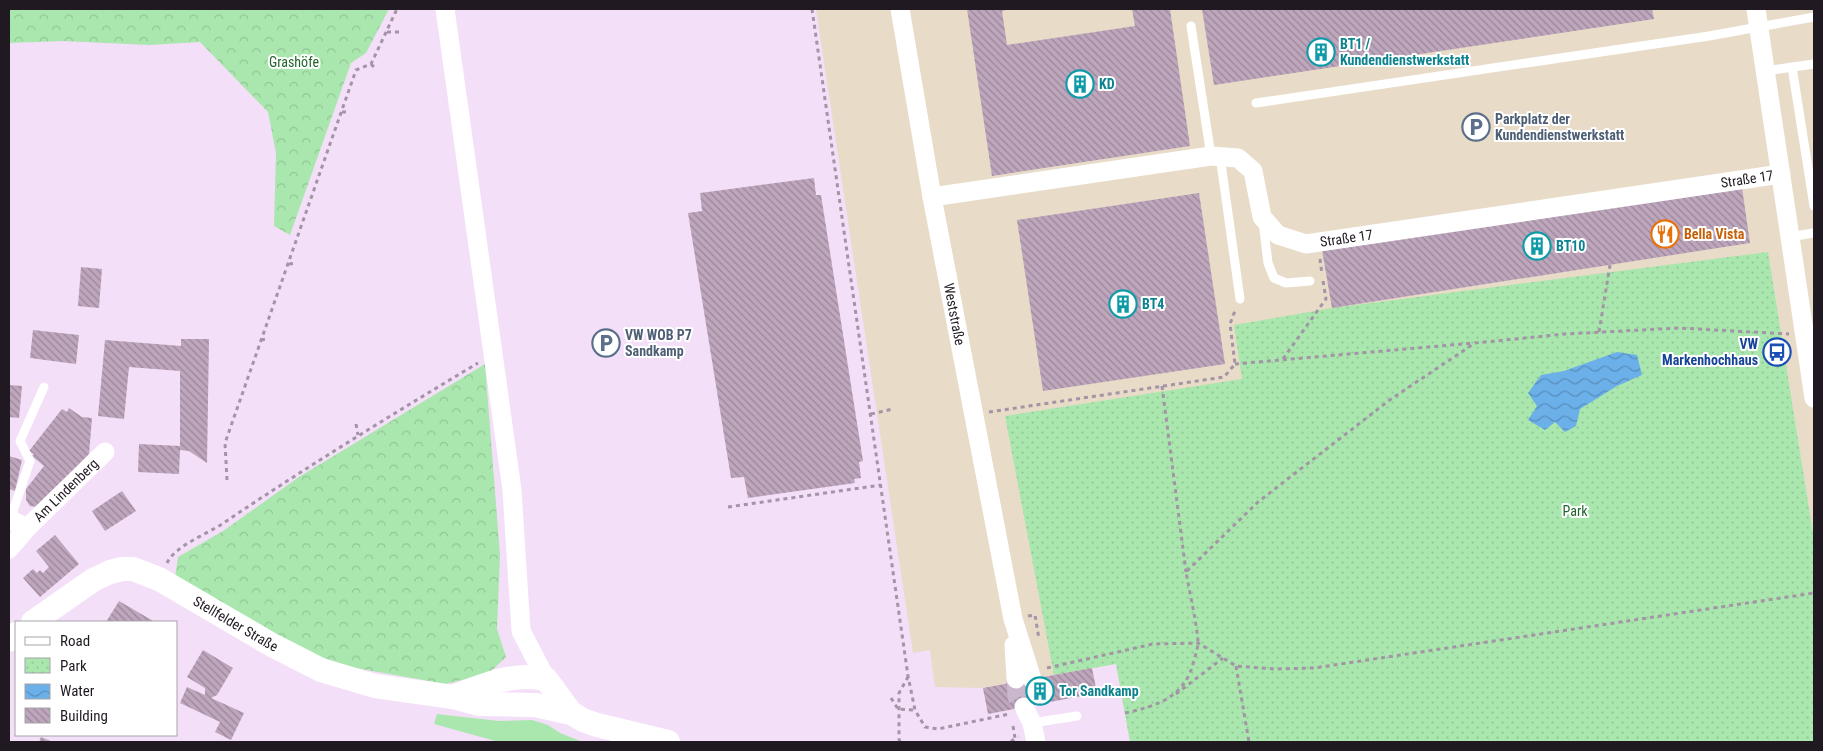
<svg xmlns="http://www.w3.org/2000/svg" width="1823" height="751" viewBox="0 0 1823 751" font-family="'Roboto Condensed',sans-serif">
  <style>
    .industrial { fill: #e8dbc8 }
    .grass { fill: #aae7ae }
    .forest { fill: url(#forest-crowns) }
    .park { fill: url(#park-dots) }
    .water { fill: url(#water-waves) }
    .building { fill: url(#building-back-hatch) }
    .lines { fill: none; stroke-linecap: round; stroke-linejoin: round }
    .minor-tunnel { stroke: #cab7cd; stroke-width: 19; stroke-dasharray: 19 9; stroke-linecap: butt }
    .path { stroke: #a394a6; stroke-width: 3; stroke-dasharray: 4 4; stroke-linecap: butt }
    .service { stroke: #fff; stroke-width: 9 }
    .minor { stroke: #fff; stroke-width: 19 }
    .tertiary { stroke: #fff; stroke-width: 24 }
    .labels { text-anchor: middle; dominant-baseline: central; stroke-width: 4; stroke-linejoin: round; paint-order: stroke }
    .culture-label { font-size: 14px; font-weight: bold; fill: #0d838f; stroke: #fff; text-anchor: start }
    .park-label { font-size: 14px; fill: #21642c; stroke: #fff }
    .service-label { font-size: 14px; font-weight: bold; fill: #4e5e75; stroke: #fff; text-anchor: start }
    .street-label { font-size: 14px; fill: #201922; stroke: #fff }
    .food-label { font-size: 14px; font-weight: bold; fill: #c56008; stroke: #fff; text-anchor: start }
    .transit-label { font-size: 14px; font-weight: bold; fill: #164399; stroke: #fff; text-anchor: end }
  </style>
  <defs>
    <pattern id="forest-crowns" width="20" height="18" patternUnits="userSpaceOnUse" patternTransform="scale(1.25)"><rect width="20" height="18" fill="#aae7ae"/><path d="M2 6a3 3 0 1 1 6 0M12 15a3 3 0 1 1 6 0" fill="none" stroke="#92c695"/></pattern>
    <pattern id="park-dots" width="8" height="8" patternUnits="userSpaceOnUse" patternTransform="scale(1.25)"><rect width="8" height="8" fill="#aae7ae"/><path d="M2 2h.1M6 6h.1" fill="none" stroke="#92c695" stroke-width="1.8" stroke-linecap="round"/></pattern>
    <pattern id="water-waves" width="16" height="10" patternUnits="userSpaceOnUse" patternTransform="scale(1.25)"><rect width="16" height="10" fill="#6bb0e9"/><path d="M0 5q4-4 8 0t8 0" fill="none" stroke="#588ebc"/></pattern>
    <pattern id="building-back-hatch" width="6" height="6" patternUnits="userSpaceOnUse" patternTransform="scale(1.25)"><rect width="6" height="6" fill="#bea6bd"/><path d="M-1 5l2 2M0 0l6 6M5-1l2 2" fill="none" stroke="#9a8699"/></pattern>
  </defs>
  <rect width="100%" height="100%" fill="#f4dff8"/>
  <polygon class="industrial" points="816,9 1814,9 1814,742 1130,742 1116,663 983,688 935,687 930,650 913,653"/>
  <polygon class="grass" points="437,714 499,721 532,720 548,725 560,733 583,742 499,742 434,724"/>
  <g class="forest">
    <polygon points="9,9 389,9 366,53 351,63 290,235 274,226 276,153 268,112 200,42 149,45 63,41 9,43"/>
    <polygon points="485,364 500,555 497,629 506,657 489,673 446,684 355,668 314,655 175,577 178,557 223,531 299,477"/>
  </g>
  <polygon class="park" points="1768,252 1814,540 1814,742 1130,742 1116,664 1054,675 1005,416 1242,379 1234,325 1332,308"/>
  <polygon class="water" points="1617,352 1637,355 1642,375 1617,386 1580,409 1576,426 1565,432 1555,422 1545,430 1528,420 1537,406 1528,393 1541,375 1564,371"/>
  <g class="building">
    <polygon points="967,9 1011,9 1002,11 1007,45 1135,26 1132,9 1170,9 1190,146 992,176"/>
    <polygon points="1202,9 1652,9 1654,19 1214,85"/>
    <polygon points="814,178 816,195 821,195 863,461 859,462 861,478 854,479 855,483 748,498 744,477 731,478 688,213 702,211 700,193"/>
    <polygon points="1742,188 1750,243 1332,308 1322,250"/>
    <polygon points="1199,193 1225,364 1043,391 1017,220"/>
    <polygon points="81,267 102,269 99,308 78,306"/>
    <polygon points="33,330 79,335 76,364 30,358"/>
    <polygon points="181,339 209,339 207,463 189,451 180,450 179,474 138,472 139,444 180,446 180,371 129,367 124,419 98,416 105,340 181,346"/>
    <polygon points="9,385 22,386 19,418 9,417"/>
    <polygon points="69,408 82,417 92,418 89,454 39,507 30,506 26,500 26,489 44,466 32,456 34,454 29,451 62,409 67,412"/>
    <polygon points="9,456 22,460 15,491 9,489"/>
    <polygon points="122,491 136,511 105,531 92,511"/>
    <polygon points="55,535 79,564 40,597 23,578 33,569 37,573 40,570 43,573 49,567 36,551"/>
    <polygon points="119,601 155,622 106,622"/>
    <polygon points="203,650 233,668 217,695 211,698 244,713 231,740 215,732 220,722 180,703 187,687 205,695 205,688 187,677"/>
    <polygon points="1092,668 1097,693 988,714 983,688"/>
    <polygon points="41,737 53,742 39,742"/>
  </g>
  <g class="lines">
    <g class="minor-tunnel">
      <polyline points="1016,679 1017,697 1024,707"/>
      <polyline points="1032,679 1036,692 1035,705"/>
    </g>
    <g class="path">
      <polyline points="812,9 908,676 915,710 925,727 938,729 1009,714"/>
      <polyline points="387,32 399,32"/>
      <polyline points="371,64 376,69"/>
      <polyline points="342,112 350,112"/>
      <polyline points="1320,259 1322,275"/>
      <polyline points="289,264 296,263"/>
      <polyline points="1599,332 1610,265"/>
      <polyline points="261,340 267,339"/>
      <polyline points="1283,359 1326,299 1323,281"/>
      <polyline points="1235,364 1474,343"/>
      <polyline points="1162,386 1186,572"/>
      <polyline points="989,412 1224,377 1235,364 1230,324 1236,308"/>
      <polyline points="871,414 893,409"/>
      <polyline points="356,424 358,435"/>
      <polyline points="227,480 225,443 356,70 371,64 397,9"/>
      <polyline points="728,507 881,485"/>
      <path d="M167 563C175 546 205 535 222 524 305 468 391 415 478 363"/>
      <polyline points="1028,616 1035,615 1039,639"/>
      <polyline points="1236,666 1249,742"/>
      <polyline points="1047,668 1153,644 1198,643 1236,666 1275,669 1314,668 1814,593"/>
      <polyline points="1176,694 1223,658"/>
      <polyline points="891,698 898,709 915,710"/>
      <path d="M1125 713C1157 706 1186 697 1194 660 1196 654 1198 647 1198 641 1196 619 1190 595 1186 572L1258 502 1391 399 1475 343 1565 334 1679 328 1789 334"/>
      <polyline points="1013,726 1015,738 1019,737"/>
      <polyline points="900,742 899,739 899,693 908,677"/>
      <polyline points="1011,742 1015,738"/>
    </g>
    <g class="service">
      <polyline points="1191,26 1211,156"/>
      <polyline points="1792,67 1814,206"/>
      <polyline points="1765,71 1814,64"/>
      <polyline points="1256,103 1709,36 1814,17"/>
      <polyline points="1220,156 1240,299"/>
      <polyline points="1263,222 1268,263 1274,278 1286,283 1310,281"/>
      <polyline points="1790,237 1813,233"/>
      <polyline points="10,520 30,461 20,441 44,387"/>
      <polyline points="1032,723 1077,716"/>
    </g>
    <g class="minor">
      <polyline points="445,9 512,490 521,631 546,679"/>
      <path id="s1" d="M900 9 932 197 1013 619 1032 679"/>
      <polyline points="1756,9 1814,398"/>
      <path id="s2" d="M932 197 1211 156 1238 158 1253 171 1262 217 1278 235 1306 244 1781 174"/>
      <polyline points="9,519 27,528"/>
      <path id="s3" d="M9 549 27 528 105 452"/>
      <polyline points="1014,645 1016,679"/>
      <polyline points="1024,707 1032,723 1036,742"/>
    </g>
    <g class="tertiary">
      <path id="s4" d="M33 622 93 580 110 572 122 569H133L159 579 272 645 321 670 375 686 453 697 479 704 535 705 571 713 583 720 597 725 668 742"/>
      <polyline points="9,640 16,634"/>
      <path d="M453 697C483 685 513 672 546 679L571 713"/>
    </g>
  </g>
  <defs>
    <g id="building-ring" transform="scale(1.4375)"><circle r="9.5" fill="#fff" stroke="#0f9aa8" stroke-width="1.5"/><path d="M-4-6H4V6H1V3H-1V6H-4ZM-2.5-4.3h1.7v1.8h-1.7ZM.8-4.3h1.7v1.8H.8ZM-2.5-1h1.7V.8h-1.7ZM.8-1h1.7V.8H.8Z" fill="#0f9aa8"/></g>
    <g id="parking-ring" transform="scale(1.4375)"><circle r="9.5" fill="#fff" stroke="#5c6f8a" stroke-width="1.5"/><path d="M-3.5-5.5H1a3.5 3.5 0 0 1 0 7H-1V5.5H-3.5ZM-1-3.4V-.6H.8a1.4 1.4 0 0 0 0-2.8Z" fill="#5c6f8a"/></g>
    <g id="restaurant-ring" transform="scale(1.4375)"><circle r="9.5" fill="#fff" stroke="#e8710a" stroke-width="1.5"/><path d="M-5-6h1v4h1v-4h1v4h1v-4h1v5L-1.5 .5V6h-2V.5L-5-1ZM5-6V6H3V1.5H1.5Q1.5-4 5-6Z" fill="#e8710a"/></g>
    <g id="bus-ring" transform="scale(1.4375)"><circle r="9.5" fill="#fff" stroke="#1a4fb4" stroke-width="1.5"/><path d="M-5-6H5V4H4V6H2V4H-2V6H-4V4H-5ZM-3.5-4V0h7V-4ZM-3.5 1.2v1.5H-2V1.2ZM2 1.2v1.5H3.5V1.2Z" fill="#1a4fb4"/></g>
  </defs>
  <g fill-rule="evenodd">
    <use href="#building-ring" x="1321" y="52"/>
    <use href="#building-ring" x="1080" y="84"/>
    <use href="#parking-ring" x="1476" y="127"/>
    <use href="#restaurant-ring" x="1665" y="234"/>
    <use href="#building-ring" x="1537" y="246"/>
    <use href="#building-ring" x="1123" y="304"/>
    <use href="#parking-ring" x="606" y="343"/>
    <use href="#bus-ring" x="1777" y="352"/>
    <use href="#building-ring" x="1040" y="691"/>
  </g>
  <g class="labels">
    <g class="culture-label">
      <text x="1340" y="44">BT1 /<tspan x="1340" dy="16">Kundendienstwerkstatt</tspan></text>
      <text x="1099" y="84">KD</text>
      <text x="1556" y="246">BT10</text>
      <text x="1142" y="304">BT4</text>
      <text x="1059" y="691">Tor Sandkamp</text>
    </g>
    <g class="park-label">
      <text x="294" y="62">Grashöfe</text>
      <text x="1575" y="511">Park</text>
    </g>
    <g class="service-label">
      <text x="1495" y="119">Parkplatz der<tspan x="1495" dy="16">Kundendienstwerkstatt</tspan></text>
      <text x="625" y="335">VW WOB P7<tspan x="625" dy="16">Sandkamp</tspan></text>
    </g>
    <g class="street-label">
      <text stroke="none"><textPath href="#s2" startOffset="875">Straße 17</textPath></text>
      <text stroke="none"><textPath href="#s2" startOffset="470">Straße 17</textPath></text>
      <text stroke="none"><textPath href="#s1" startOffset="310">Weststraße</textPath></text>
      <text stroke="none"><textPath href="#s3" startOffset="82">Am Lindenberg</textPath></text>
      <text stroke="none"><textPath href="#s4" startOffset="232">Stellfelder Straße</textPath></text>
    </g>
    <g class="food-label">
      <text x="1684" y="234">Bella Vista</text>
    </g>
    <g class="transit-label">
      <text x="1758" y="344">VW<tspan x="1758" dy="16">Markenhochhaus</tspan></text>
    </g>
  </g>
  <rect width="1823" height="751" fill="none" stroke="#201922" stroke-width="20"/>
  <rect x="15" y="621" width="162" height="115" fill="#ffffff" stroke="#a6a3a7"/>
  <rect x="25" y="637" width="25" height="8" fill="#ffffff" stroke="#a6a3a7"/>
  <text x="60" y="646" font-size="15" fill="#201922">Road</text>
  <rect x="25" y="658" width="25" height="15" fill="url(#park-dots)" stroke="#a6a3a7"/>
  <text x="60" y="671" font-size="15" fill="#201922">Park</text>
  <rect x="25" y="684" width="25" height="15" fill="url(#water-waves)" stroke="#a6a3a7"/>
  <text x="60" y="696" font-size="15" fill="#201922">Water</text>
  <rect x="25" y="708" width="25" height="15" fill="url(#building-back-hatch)" stroke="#a6a3a7"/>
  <text x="60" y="721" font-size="15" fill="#201922">Building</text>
</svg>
